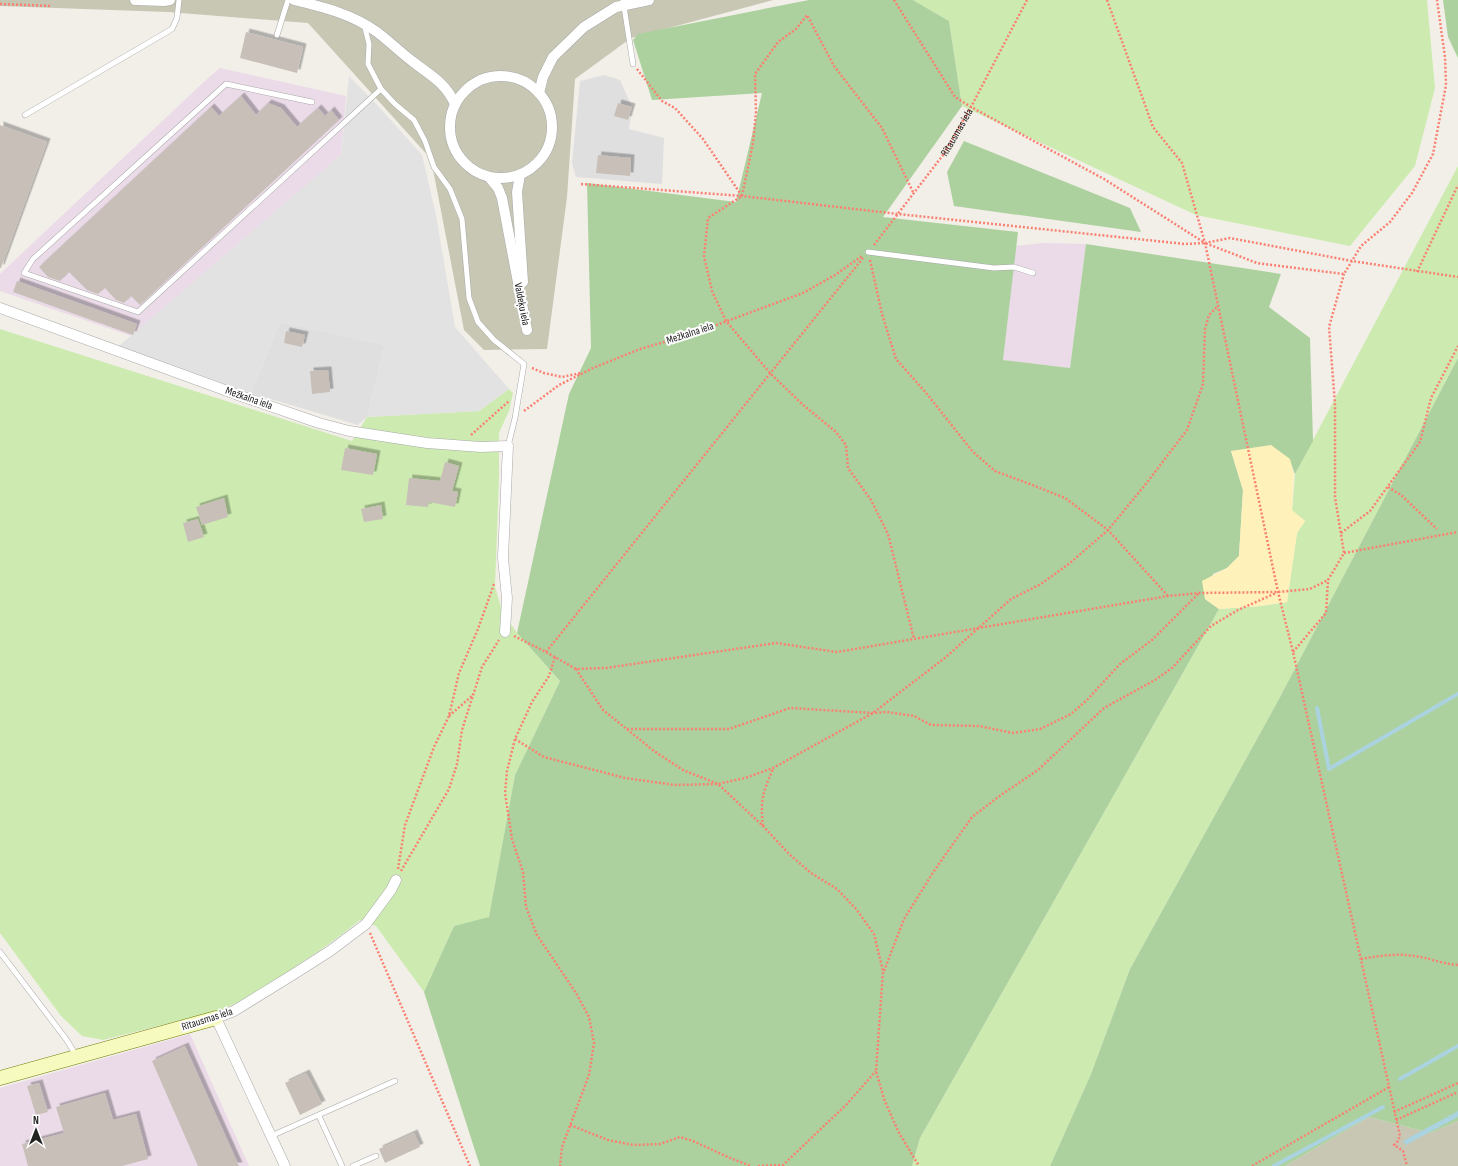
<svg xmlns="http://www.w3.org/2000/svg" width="1458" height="1166" viewBox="0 0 1458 1166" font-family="'Sofia Sans Condensed',sans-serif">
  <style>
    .residential { fill: #e0dfdf }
    .industrial { fill: #ebdbe8 }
    .construction { fill: #c7c7b4 }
    .grass { fill: #cdebb0 }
    .forest { fill: #add19e }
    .sand { fill: #fff1ba }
    .parking { fill: #e2e2e2 }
    .water { fill: #aad3df }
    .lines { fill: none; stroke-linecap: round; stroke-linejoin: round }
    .stream { stroke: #aad3df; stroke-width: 4 }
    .building { fill: #c7bfb8; filter: url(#shadow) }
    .lane-casing { stroke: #a9a9a9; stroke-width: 6 }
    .street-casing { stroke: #a9a9a9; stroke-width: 11 }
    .secondary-casing { stroke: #707d05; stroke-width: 15 }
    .path { stroke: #fa8072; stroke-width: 2.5; stroke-dasharray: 2 2; stroke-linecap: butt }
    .lane { stroke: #fff; stroke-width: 5 }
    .street { stroke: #fff; stroke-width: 10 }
    .secondary { stroke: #f7fabf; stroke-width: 14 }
    .labels { text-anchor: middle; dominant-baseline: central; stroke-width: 4; stroke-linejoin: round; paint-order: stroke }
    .street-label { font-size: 11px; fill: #222; stroke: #fff }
  </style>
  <defs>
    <filter id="shadow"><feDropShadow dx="3.5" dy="-3.5" stdDeviation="0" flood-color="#0004"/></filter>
  </defs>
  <rect width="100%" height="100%" fill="#f2efe9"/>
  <g class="residential">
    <polygon points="604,75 620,80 632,107 629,129 664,138 662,184 576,177 572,163 580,81"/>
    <polygon points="280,322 385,345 367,417 358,425 251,393"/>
  </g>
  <g class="industrial">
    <polygon points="220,68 346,96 341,155 131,336 0,291 0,274 207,79"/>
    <polygon points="1043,243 1086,244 1070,368 1003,360 1016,246"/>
    <polygon points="190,1034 249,1166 0,1166 0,1088"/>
  </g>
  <g class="construction">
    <polygon points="0,0 773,0 631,38 575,79 567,197 547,349 484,350 464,330 431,159 308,23 168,12 0,6"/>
    <polygon points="1369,1117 1430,1133 1458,1121 1458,1166 1285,1166"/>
  </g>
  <g class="grass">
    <polygon points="913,0 1427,0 1435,88 1415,166 1350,246 1196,215 962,106 949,21"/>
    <polygon points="1458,166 1458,358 1279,699 1130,969 1091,1074 1050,1166 912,1166 920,1138 1219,609 1261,606 1287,602 1297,533 1305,521 1292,511 1295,474"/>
    <path d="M0 329 352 441 367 417 479 411 509 389 513 393 509 411 499 433V478L495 586 502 611 517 633 560 681 515 775 489 918 454 926 424 992 376 926 360 920C332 943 302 963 272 982 255 993 239 1003 221 1010L103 1040 82 1036 61 1016 0 933Z"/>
  </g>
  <g class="forest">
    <polygon points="809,0 913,0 949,21 962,106 883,217 1018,232 1003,360 1070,368 1086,244 1281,274 1269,307 1310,338 1313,441 1295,474 1289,459 1231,451 1243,490 1239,556 1227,568 1213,574 1205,599 1219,609 920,1138 912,1166 480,1166 424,992 454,926 489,917 515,775 560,681 517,633 569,394 591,348 587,183 736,202 762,93 652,100 633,40 638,34"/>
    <polygon points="1443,0 1458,0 1458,58 1448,37"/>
    <polygon points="964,141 1130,208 1141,232 954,206 947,172"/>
    <polygon points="1458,358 1458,1121 1430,1133 1369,1117 1285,1166 1050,1166 1091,1074 1130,969 1279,699"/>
  </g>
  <polygon class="sand" points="1271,445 1290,459 1294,474 1292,510 1305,521 1297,533 1287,602 1261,606 1219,609 1205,599 1202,581 1227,568 1239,556 1243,490 1231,451"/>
  <polygon class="parking" points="349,76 379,107 422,155 436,215 455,327 509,389 479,411 367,417 385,345 280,322 251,393 119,346 341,155"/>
  <polygon class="water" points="1458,1111 1458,1117 1406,1145 1403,1141"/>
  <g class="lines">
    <g class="stream">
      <polyline points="1317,708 1329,769 1458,694"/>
      <polyline points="1400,1079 1458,1046"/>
      <polyline points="1274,1166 1383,1107"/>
    </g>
  </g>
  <g class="building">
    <polygon points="246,32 303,47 297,73 240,58"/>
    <polygon points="241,96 256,115 268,103 281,108 297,127 318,108 325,116 331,110 339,120 140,305 131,296 124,303 116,300 105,288 98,294 87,290 69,272 60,281 48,277 39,267 211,107 219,116"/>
    <polygon points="618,103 632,107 628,120 614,116"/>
    <polygon points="0,125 47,142 1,268 0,268"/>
    <polygon points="598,155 631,158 630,176 596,173"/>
    <polygon points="17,281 137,324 133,335 13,292"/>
    <polygon points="286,331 305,335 302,347 284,343"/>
    <polygon points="328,370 330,392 312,394 310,371"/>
    <polygon points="345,448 377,454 373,475 341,470"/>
    <polygon points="445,462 459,466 452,491 458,492 455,507 429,502 428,507 406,505 409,478 440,481"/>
    <polygon points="224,498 228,517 202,525 196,507"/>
    <polygon points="381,505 383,519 364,522 361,509"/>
    <polygon points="198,519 204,537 188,542 183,523"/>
    <polygon points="185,1046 239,1166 198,1166 152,1061"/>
    <polygon points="306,1073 322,1104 300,1115 285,1083"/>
    <polygon points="39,1083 48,1112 36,1115 27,1086"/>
    <polygon points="105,1093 113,1120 136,1114 148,1159 122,1166 28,1166 22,1144 64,1133 56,1107"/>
    <polygon points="414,1133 420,1147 385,1163 379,1149"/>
  </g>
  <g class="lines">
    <g class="lane-casing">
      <g id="lane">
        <polyline points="623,0 633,64"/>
        <polyline points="364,24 369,44 368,64 381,89 395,104 414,120 425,141 434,167 450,189 462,219 469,298 478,322 494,340 524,364 515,418 508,446"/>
        <polyline points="277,35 288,0"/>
        <polyline points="312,102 226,84 33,259 24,273 138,312 381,89"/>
        <polyline points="25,115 172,29 177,18 179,0"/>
        <polyline points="868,252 994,268 1014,267 1033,273"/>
        <polyline points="0,952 66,1039 76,1055"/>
        <polyline points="319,1116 342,1166"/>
        <polyline points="271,1136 395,1081"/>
        <polyline points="353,1166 376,1156"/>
      </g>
    </g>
    <g class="street-casing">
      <g id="street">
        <polyline points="135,0 164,1 170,0"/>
        <path d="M294 0C323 7 352 14 377 32 389 41 400 52 412 61 431 76 445 82 455 104"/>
        <circle cx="501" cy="127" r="51"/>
        <polyline points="539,93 543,77 553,57 584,27 616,7 649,0"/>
        <polyline points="520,175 517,192 523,282"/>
        <polyline points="489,177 498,188 502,198 527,330"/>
        <polyline points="0,308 241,396 319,423 349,431 427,443 481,447 508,446 503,558 507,598 505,632"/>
        <polyline points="285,1166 216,1018 234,1011 294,974 330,951 366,924 391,890 396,880"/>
      </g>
    </g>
    <g class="secondary-casing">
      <polyline id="secondary" points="0,1078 216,1018"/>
    </g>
    <g class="path">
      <polyline points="894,0 955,97 971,107 1104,179 1205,243 1230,238 1352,261 1458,277"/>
      <polyline points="1107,0 1153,127 1182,163 1205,243 1278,592 1293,652 1400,1136 1398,1141 1394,1145 1403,1151 1407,1166"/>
      <polyline points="0,4 52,6"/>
      <polyline points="637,69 662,101 675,108 703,139 742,196 708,218 704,256 712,291 726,321 770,373 802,404 836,432 846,445 848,468 871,500 888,534 914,639"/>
      <polyline points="581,184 742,196 898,214 1185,244 1205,243 1257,263 1344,274 1361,246 1390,222 1412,193 1433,154 1446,85 1445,57 1437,0"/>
      <polyline points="742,196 753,143 756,112 755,74 778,42 796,29 807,15 834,66 882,128 913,192"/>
      <path id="s1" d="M874 245 943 155 971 107 1027 0"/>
      <polyline points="870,260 882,314 896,359 927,394 973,452 995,471 1035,486 1065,498 1108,530 1168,596"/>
      <polyline points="1417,272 1458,185"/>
      <polyline points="532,368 544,373 562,377 581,373"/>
      <polyline points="524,411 559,385 593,368 640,349 692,334 803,293 835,275 862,256"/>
      <polyline points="471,435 509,401"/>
      <polyline points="1388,487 1401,495 1437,529"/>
      <polyline points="1341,533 1370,511 1420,442 1431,398 1458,346"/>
      <polyline points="1344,553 1458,532"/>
      <polyline points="514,636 546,652 576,669 606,668 776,643 837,652 1168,596 1199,593 1278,592 1310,589 1328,580"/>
      <polyline points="546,652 863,258"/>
      <polyline points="1293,652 1326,613 1328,580 1344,553 1335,497 1335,404 1329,327 1344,274"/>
      <polyline points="555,657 549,676 532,702 515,739 507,771 505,793 512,839 523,872 526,907 537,935 576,993 589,1017 594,1043 589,1075 562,1147 560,1166"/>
      <polyline points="576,669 603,710 654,751 683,770 718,784 763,826 789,854 811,873 837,889 856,909 874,934 883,971 876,1071 884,1099 898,1131 919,1166"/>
      <polyline points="449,716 472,696"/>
      <polyline points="627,729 729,729 790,708 873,713 887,712 914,716 931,725 979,726 1013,733 1040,729 1071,714 1087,700 1120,664 1152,640 1199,593"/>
      <polyline points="515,739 544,757 625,778 675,785 718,784 745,778 773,768 873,713 946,657 1011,599 1041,584 1070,563 1108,530 1145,485 1187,430 1203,384 1205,329 1209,315 1217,307"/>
      <path d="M763 826C760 800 763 792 773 769"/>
      <polyline points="398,869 405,825 434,747 449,716 459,673 478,629 494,584"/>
      <polyline points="401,871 449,789 457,764 462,730 482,667 499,640"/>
      <polyline points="370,933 470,1166"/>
      <path d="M1361 959C1378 956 1397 953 1415 956 1429 958 1443 964 1458 965"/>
      <polyline points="884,971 904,919 934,871 972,817 1001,795 1038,770 1104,708 1155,680 1172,668 1211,626 1238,610 1276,593"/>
      <polyline points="1394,1112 1458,1083"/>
      <polyline points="1396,1120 1458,1092"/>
      <polyline points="570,1125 608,1140 633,1145 660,1144 680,1137 693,1141 730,1158 751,1166"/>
      <polyline points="758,1166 783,1165 846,1105 876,1071"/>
      <polyline points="1252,1166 1389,1087"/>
    </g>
    <use href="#lane" class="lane"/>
    <use href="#street" class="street"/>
    <use href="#secondary" class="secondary"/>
  </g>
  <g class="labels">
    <g class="street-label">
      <text stroke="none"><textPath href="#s1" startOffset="140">Rītausmas iela</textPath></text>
      <text transform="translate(522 304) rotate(79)">Valdeķu iela</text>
      <text transform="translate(690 333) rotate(-18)">Mežkalna iela</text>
      <text transform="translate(249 398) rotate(19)">Mežkalna iela</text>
      <text transform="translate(207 1019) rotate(-18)">Rītausmas iela</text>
    </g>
  </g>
  <g transform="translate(36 1130)" stroke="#ffffff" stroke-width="3" paint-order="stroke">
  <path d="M0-3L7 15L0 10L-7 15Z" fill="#222222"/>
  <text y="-6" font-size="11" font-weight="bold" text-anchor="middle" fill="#222222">N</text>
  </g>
</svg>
